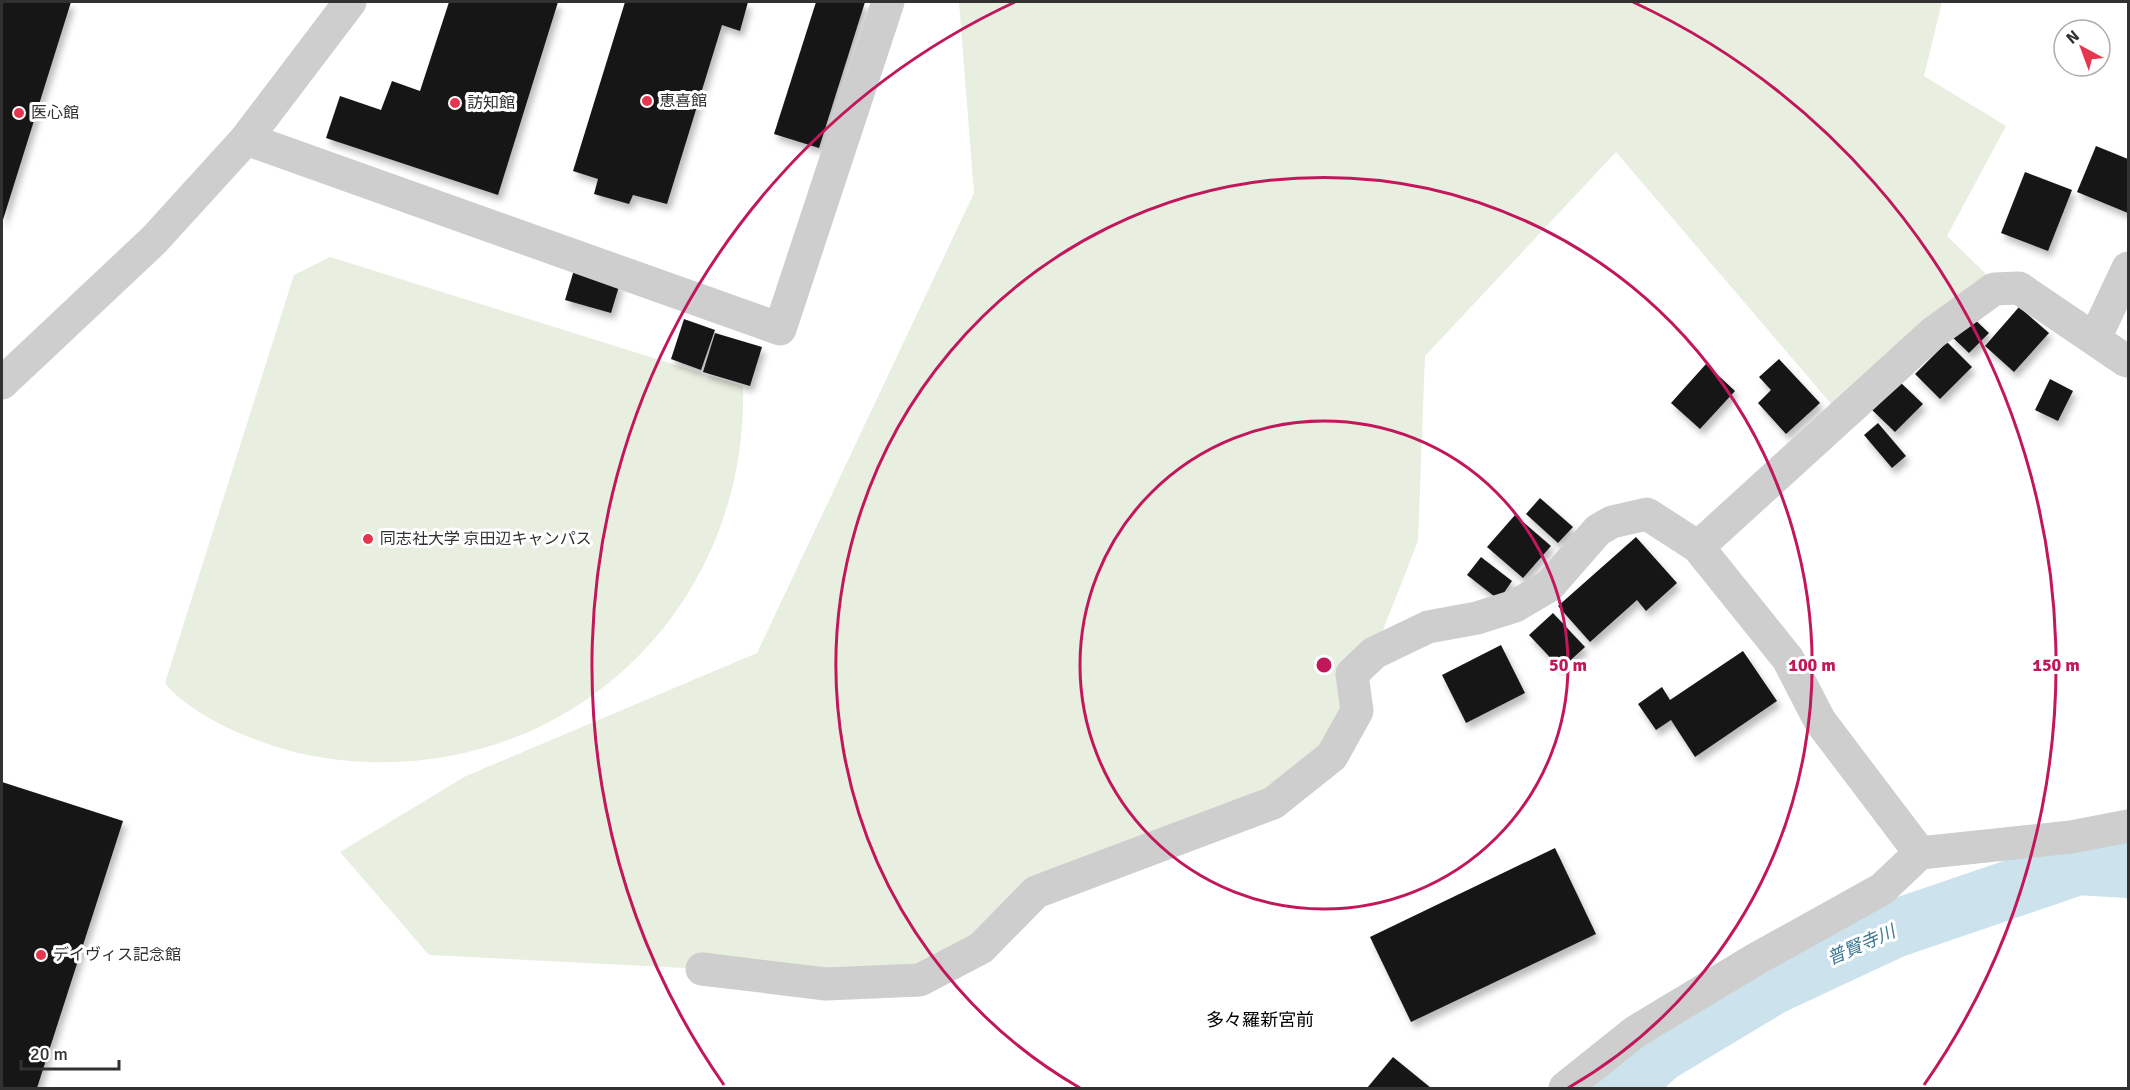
<svg xmlns="http://www.w3.org/2000/svg" width="2130" height="1090" viewBox="0 0 2130 1090" font-family="Signika,'Noto Sans JP',sans-serif">
  <style>
    .green { fill: #e8eee0 }
    .lines { fill: none; stroke-linecap: round; stroke-linejoin: round }
    .river { stroke: #cce3ed; stroke-width: 58 }
    .building { fill: #181818; filter: url(#shadow) }
    .minor { stroke: #cecece; stroke-width: 33 }
    .ring { fill: none; stroke: #c2185b; stroke-width: 3 }
    .poi-dot { fill: #e6364f; stroke: #fff; stroke-width: 2 }
    .labels { text-anchor: middle; dominant-baseline: central; stroke-width: 6; stroke-linejoin: round; paint-order: stroke }
    .poi-label { font-size: 16px; fill: #313131; stroke: #fff; text-anchor: start }
    .water-label { font-size: 18px; font-style: italic; fill: #3e7994; stroke: #fff }
    .neighbourhood-label { font-size: 18px; fill: #000; stroke: #fff }
    .centre { fill: #c2185b; stroke: #fff; stroke-width: 3 }
    .ring-label { font-size: 18px; text-anchor: middle; font-weight: bold; fill: #c2185b; stroke: #fff; stroke-width: 6; stroke-linejoin: round; paint-order: stroke }
  </style>
  <defs>
    <filter id="shadow"><feDropShadow dx="3.5" dy="6" stdDeviation="3" flood-color="#0004"/></filter>
  </defs>
  <rect width="100%" height="100%" fill="#fff"/>
  <g class="green">
    <polygon points="959,2 1942,2 1924,76 2006,126 1947,236 1987,275 1832,405 1616,152 1425,356 1418,541 1374,653 1357,711 1273,803 1036,892 920,980 429,955 340,852 466,776 757,653 974,193"/>
    <path d="M330 257 743 386C749 624 543 801 308 755 263 746 194 719 165 683L294 275Z"/>
  </g>
  <g class="lines">
    <polyline class="river" points="1622,1088 1659,1054 1772,986 1894,929 2078,866 2128,869"/>
  </g>
  <g class="building">
    <polygon points="2,2 71,2 2,223"/>
    <polygon points="449,2 558,2 498,195 326,138 340,96 381,110 392,81 420,91"/>
    <polygon points="625,2 748,2 740,31 722,25 667,204 633,195 629,204 594,194 598,179 573,171"/>
    <polygon points="816,2 865,2 819,148 774,134"/>
    <polygon points="2096,146 2128,159 2128,213 2077,192"/>
    <polygon points="2025,172 2072,190 2048,251 2001,233"/>
    <polygon points="574,270 620,283 611,313 565,300"/>
    <polygon points="2019,307 2049,333 2014,372 1985,346"/>
    <polygon points="1969,314 1989,333 1969,353 1950,335"/>
    <polygon points="684,319 715,330 701,370 671,359"/>
    <polygon points="715,333 762,347 750,386 703,372"/>
    <polygon points="1947,342 1972,367 1940,399 1915,374"/>
    <polygon points="1779,359 1820,403 1786,434 1758,403 1771,390 1759,377"/>
    <polygon points="1706,364 1735,391 1700,429 1671,403"/>
    <polygon points="2050,379 2073,391 2058,421 2035,410"/>
    <polygon points="1899,381 1923,404 1895,432 1871,409"/>
    <polygon points="1878,423 1906,456 1892,468 1864,435"/>
    <polygon points="1540,498 1573,527 1558,543 1526,514"/>
    <polygon points="1515,515 1551,546 1523,578 1487,547"/>
    <polygon points="1636,537 1677,583 1646,611 1637,600 1590,642 1558,606"/>
    <polygon points="1481,557 1512,581 1499,600 1467,575"/>
    <polygon points="1553,613 1585,647 1561,669 1529,635"/>
    <polygon points="1501,645 1525,693 1466,723 1442,675"/>
    <polygon points="1743,651 1777,701 1695,757 1671,720 1656,730 1638,704 1662,687 1670,700"/>
    <polygon points="2,782 123,821 37,1088 2,1088"/>
    <polygon points="1555,848 1596,934 1411,1022 1370,937"/>
    <polygon points="1393,1057 1431,1088 1367,1088"/>
  </g>
  <g class="lines">
    <g class="minor">
      <polyline points="246,139 780,329 888,2"/>
      <polyline points="2095,338 2128,268"/>
      <polyline points="2,383 154,240 246,139 350,2"/>
      <polyline points="1698,547 1933,333 1994,289 2019,288 2125,360 2128,361"/>
      <polyline points="1920,853 2071,837 2128,826"/>
      <polyline points="702,969 826,984 920,980 981,948 1036,892 1273,803 1332,756 1357,711 1352,674 1374,653 1428,627 1477,618 1515,606 1549,586 1598,530 1612,522 1647,514 1698,547 1788,659 1820,721 1920,853 1882,889 1756,959 1635,1032 1565,1088"/>
    </g>
  </g>
  <g class="ring">
    <circle cx="1324" cy="665" r="244"/>
    <path d="M1080 1088A488 488 0 1 1 1568 1088"/>
    <path d="M724 1085A732 732 0 0 1 1015 2M1633 2A732 732 0 0 1 1924 1085"/>
  </g>
  <g class="poi-dot">
    <circle cx="647" cy="101" r="6"/>
    <circle cx="455" cy="103" r="6"/>
    <circle cx="19" cy="113" r="6"/>
    <circle cx="368" cy="539" r="6"/>
    <circle cx="41" cy="955" r="6"/>
  </g>
  <g class="labels">
    <g class="poi-label">
      <text x="659" y="101">恵喜館</text>
      <text x="467" y="103">訪知館</text>
      <text x="31" y="113">医心館</text>
      <text x="380" y="539">同志社大学 京田辺キャンパス</text>
      <text x="53" y="955">デイヴィス記念館</text>
    </g>
    <g class="water-label">
      <text transform="translate(1861 945) rotate(-24)">普賢寺川</text>
    </g>
    <g class="neighbourhood-label">
      <text x="1260" y="1020">多々羅新宮前</text>
    </g>
  </g>
  <circle cx="1324" cy="665" r="9" class="centre"/>
  <g class="ring-label">
    <text x="1568" y="671">50 m</text>
    <text x="1812" y="671">100 m</text>
    <text x="2056" y="671">150 m</text>
  </g>
  <rect width="2130" height="1090" fill="none" stroke="#313131" stroke-width="6"/>
  <g transform="translate(2082 48) rotate(319)"><circle r="28" fill="#ffffff" stroke="#adadad" stroke-width="1.5"/>
  <path d="M0-4.5L10 22L0 15L-10 22Z" fill="#e6364f"/>
  <text y="-9" font-size="16" font-weight="bold" text-anchor="middle" fill="#313131">N</text>
  </g>
  <path d="M21 1060v9h98v-9" fill="none" stroke="#313131" stroke-width="3"/>
  <text x="30" y="1060" font-size="18" fill="#313131" stroke="#ffffff" stroke-width="4.5" paint-order="stroke">20 m</text>
</svg>
